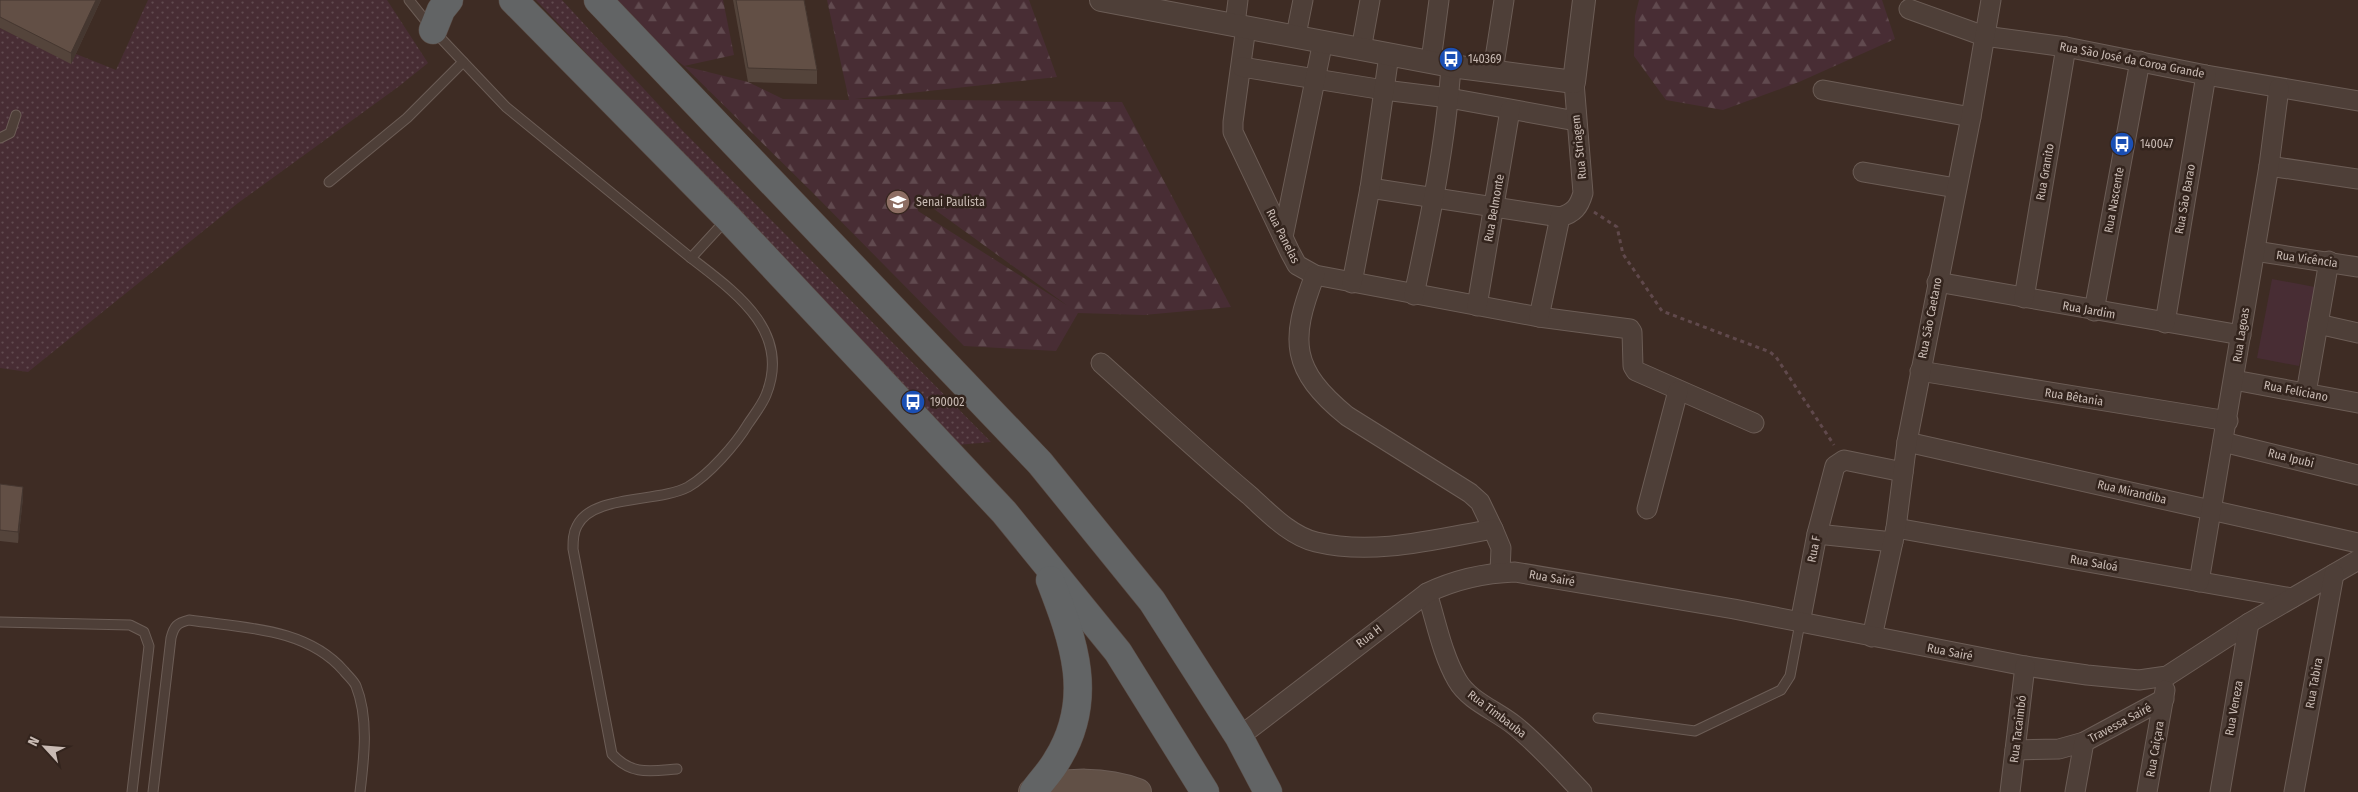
<svg xmlns="http://www.w3.org/2000/svg" width="2358" height="792" viewBox="0 0 2358 792" font-family="'Fira Sans Condensed',sans-serif">
  <style>
    .grass { fill: url(#grass-dots) }
    .forest { fill: url(#forest-firs); fill-rule: evenodd }
    .pitch { fill: #482d34 }
    .lines { fill: none; stroke-linecap: round; stroke-linejoin: round }
    .service-casing { stroke: #6c5d56; stroke-width: 11 }
    .minor-casing { stroke: #6c5d56; stroke-width: 21 }
    .tertiary-casing { stroke: #6c5d56; stroke-width: 24 }
    .secondary-casing { stroke: #6c5d56; stroke-width: 28 }
    .trunk-casing { stroke: #594a43; stroke-width: 29 }
    .path { stroke: #60494c; stroke-width: 3; stroke-dasharray: 4 4; stroke-linecap: butt }
    .service { stroke: #4e3f38; stroke-width: 9 }
    .minor { stroke: #4e3f38; stroke-width: 19 }
    .tertiary { stroke: #4e3f38; stroke-width: 22 }
    .secondary { stroke: #615046; stroke-width: 26 }
    .trunk { stroke: #626465; stroke-width: 28 }
    .wall { fill: #54443b }
    .shaded-wall { fill: #453730 }
    .building { fill: #624f45; stroke: #453730 }
    .labels { text-anchor: middle; dominant-baseline: central; stroke-width: 5; stroke-linejoin: round; paint-order: stroke }
    .poi-label { font-size: 12px; fill: #c9bbb4; stroke: #33241d; text-anchor: start }
    .street-label { font-size: 12px; fill: #c9bbb4; stroke: #33241d }
  </style>
  <defs>
    <pattern id="grass-dots" width="8" height="8" patternUnits="userSpaceOnUse" patternTransform="scale(1.25)"><rect width="8" height="8" fill="#482d34"/><path d="M2 2h.1M6 6h.1" fill="none" stroke="#614a4f" stroke-width="1.8" stroke-linecap="round"/></pattern>
    <pattern id="forest-firs" width="22" height="20" patternUnits="userSpaceOnUse" patternTransform="scale(1.25)"><rect width="22" height="20" fill="#482d34"/><path d="M5 1l3.5 6h-7zM16 11l3.5 6h-7z" fill="#614a4f"/></pattern>
  </defs>
  <rect width="100%" height="100%" fill="#3e2c24"/>
  <g class="grass">
    <polygon points="148,0 387,0 428,63 398,87 238,203 28,372 0,368 0,28 71,63 76,54 116,70"/>
    <polygon points="536,0 562,0 680,128 991,442 957,445"/>
  </g>
  <g class="forest">
    <path d="M616 0H723L734 55 684 66 748 82 783 99 849 100 827 0H1029L1057 77 855 99 1122 102 1231 307 1144 315 1078 313 1056 351 964 346 811 191 683 65 666 53ZM916 196 1068 306 918 211Z"/>
    <polygon points="1639,0 1882,0 1895,39 1799,82 1723,110 1666,100 1634,56 1635,16"/>
  </g>
  <polygon class="pitch" points="2272,279 2315,287 2299,366 2257,358"/>
  <g class="lines">
    <g class="service-casing">
      <g id="service">
        <polyline points="409,0 433,30 506,107 691,258 726,220"/>
        <polyline points="0,138 10,133 16,115"/>
        <polyline points="329,182 407,118 463,62"/>
        <polyline points="0,622 130,625 144,632 149,646 132,792"/>
        <polyline points="1598,718 1695,731 1781,690 1790,676 1800,623"/>
        <path d="M677 769C651 771 632 776 612 754L573 549C573 541 573 533 577 526 592 494 658 503 688 487 709 475 736 444 748 424 754 415 762 405 766 395 792 331 735 292 691 258"/>
        <path d="M153 792 171 638C174 626 177 623 189 620 242 628 306 627 344 671 348 676 354 681 356 686 369 718 364 759 360 792"/>
      </g>
    </g>
    <g class="minor-casing">
      <g id="minor">
        <polyline points="1909,9 1984,36 2066,47 2206,75 2358,101"/>
        <polyline points="1235,24 1238,0"/>
        <polyline points="1246,27 1233,122 1233,132 1290,252 1297,265 1315,275 1539,317 1630,329 1632,332 1633,366 1636,371 1754,423"/>
        <polyline points="1296,35 1303,0"/>
        <polyline points="1361,50 1370,0"/>
        <polyline points="1431,61 1439,0"/>
        <polyline points="1242,67 1384,90 1449,98 1576,121"/>
        <polyline points="1493,71 1504,0"/>
        <polyline points="1823,90 1971,117"/>
        <polyline points="2269,166 2358,179"/>
        <polyline points="1863,172 1956,188"/>
        <polyline points="1370,188 1560,217"/>
        <polyline points="1283,237 1323,41"/>
        <polyline points="2255,251 2358,267"/>
        <path d="M1315 275C1289 341 1291 370 1347 416L1470 493 1480 502 1493 529"/>
        <polyline points="1937,282 2241,335"/>
        <polyline points="1352,283 1370,188 1389,55"/>
        <path d="M1414 295C1430 219 1446 143 1451 66"/>
        <polyline points="2024,298 2066,47"/>
        <polyline points="1477,306 1510,110"/>
        <polyline points="2094,311 2140,61"/>
        <path d="M1539 317 1560 217C1574 213 1579 207 1583 193L1574 82"/>
        <polyline points="2165,323 2206,75"/>
        <polyline points="2318,324 2358,333"/>
        <path d="M1101 363C1150 407 1198 452 1249 495 1268 512 1290 536 1316 542 1374 556 1436 539 1493 529L1501 548 1500 572"/>
        <polyline points="1920,371 2228,421"/>
        <polyline points="2234,380 2358,403"/>
        <polyline points="2306,393 2329,261"/>
        <polyline points="1907,442 2358,543"/>
        <polyline points="2223,442 2358,475"/>
        <polyline points="1647,509 1678,391"/>
        <polyline points="1896,528 2292,598"/>
        <polyline points="1817,534 1893,542"/>
        <polyline points="2199,582 2269,166 2279,88"/>
        <path d="M1427 593C1436 621 1442 654 1457 680 1469 701 1495 710 1514 725 1538 744 1560 769 1582 792"/>
        <polyline points="1800,623 1817,534 1835,466 1844,460 1903,472"/>
        <polyline points="1872,637 1896,528 1907,442 1971,117 1991,0"/>
        <path d="M1239 737 1427 593C1454 580 1485 573 1515 572L1734 609 2025 666 2087 675 2139 680 2167 676 2249 623 2358 560"/>
        <polyline points="2015,750 2059,749 2084,742 2164,699"/>
        <polyline points="2010,792 2025,666"/>
        <polyline points="2075,792 2084,742"/>
        <polyline points="2147,792 2165,690"/>
        <polyline points="2220,792 2249,623"/>
        <polyline points="2294,792 2334,574"/>
      </g>
    </g>
    <g class="tertiary-casing">
      <polyline id="tertiary" points="1101,0 1451,66 1574,82 1584,0"/>
    </g>
    <g class="secondary-casing">
      <path id="secondary" d="M1032 792C1064 779 1107 780 1138 792"/>
    </g>
    <g class="trunk-casing">
      <g id="trunk">
        <polyline points="513,0 728,218 1004,512 1118,652 1205,792"/>
        <polyline points="598,0 1040,463 1152,601 1239,737 1268,792"/>
        <polyline points="433,30 441,10 449,0"/>
        <path d="M1034 791C1041 781 1051 771 1057 760 1095 699 1074 642 1050 580"/>
      </g>
    </g>
    <polyline class="path" points="1594,212 1617,227 1623,254 1662,311 1770,352 1776,357 1834,445"/>
    <use href="#service" class="service"/>
    <use href="#minor" class="minor"/>
    <use href="#tertiary" class="tertiary"/>
    <use href="#secondary" class="secondary"/>
    <use href="#trunk" class="trunk"/>
  </g>
  <g class="wall">
    <polygon points="0,0 101,0 71,64 0,28"/>
    <polygon points="733,0 804,0 817,70 817,84 748,82"/>
    <polygon points="0,484 23,498 18,543 0,541"/>
  </g>
  <g class="shaded-wall">
    <polygon points="96,0 101,0 71,64 71,53"/>
    <polygon points="23,487 23,498 18,543 18,532"/>
  </g>
  <g class="building">
    <polygon points="0,0 96,0 71,53 0,17"/>
    <polygon points="736,0 804,0 817,70 748,68"/>
    <polygon points="0,484 23,487 18,532 0,530"/>
  </g>
  <defs>
    <g id="bus-disc" transform="scale(1.25)"><circle r="9.5" fill="#1a4fb4" stroke="#33241d"/><path d="M-5-6H5V4H4V6H2V4H-2V6H-4V4H-5ZM-3.5-4V0h7V-4ZM-3.5 1.2v1.5H-2V1.2ZM2 1.2v1.5H3.5V1.2Z" fill="#fff"/></g>
    <g id="university-disc" transform="scale(1.25)"><circle r="9.5" fill="#8d6e63" stroke="#33241d"/><path d="M0-5L7-2L0 1L-7-2ZM-4 1L0 2.5L4 1V4Q0 6-4 4Z" fill="#fff"/></g>
  </defs>
  <g fill-rule="evenodd">
    <use href="#bus-disc" x="1451" y="59"/>
    <use href="#bus-disc" x="2122" y="144"/>
    <use href="#university-disc" x="898" y="202"/>
    <use href="#bus-disc" x="913" y="402"/>
  </g>
  <g class="labels">
    <g class="poi-label">
      <text x="1468" y="59">140369</text>
      <text x="2140" y="144">140047</text>
      <text x="916" y="202">Senai Paulista</text>
      <text x="930" y="402">190002</text>
    </g>
    <g class="street-label">
      <text transform="translate(2132 60) rotate(11)">Rua São José da Coroa Grande</text>
      <text transform="translate(1579 147) rotate(-96)">Rua Striagem</text>
      <text transform="translate(2045 172) rotate(-80)">Rua Granito</text>
      <text transform="translate(2185 199) rotate(-80)">Rua São Barao</text>
      <text transform="translate(2114 200) rotate(-80)">Rua Nascente</text>
      <text transform="translate(1494 208) rotate(-80)">Rua Belmonte</text>
      <text transform="translate(1283 236) rotate(63)">Rua Panelas</text>
      <text transform="translate(2307 259) rotate(8)">Rua Vicência</text>
      <text transform="translate(2089 310) rotate(10)">Rua Jardim</text>
      <text transform="translate(1930 318) rotate(-79)">Rua São Caetano</text>
      <text transform="translate(2241 335) rotate(-81)">Rua Lagoas</text>
      <text transform="translate(2296 391) rotate(11)">Rua Feliciano</text>
      <text transform="translate(2074 397) rotate(9)">Rua Bêtania</text>
      <text transform="translate(2291 458) rotate(14)">Rua Ipubi</text>
      <text transform="translate(2132 492) rotate(13)">Rua Mirandiba</text>
      <text transform="translate(1814 549) rotate(-79)">Rua F</text>
      <text transform="translate(2094 563) rotate(10)">Rua Saloá</text>
      <text transform="translate(1552 578) rotate(10)">Rua Sairé</text>
      <text transform="translate(1369 636) rotate(-38)">Rua H</text>
      <text transform="translate(1950 652) rotate(11)">Rua Sairé</text>
      <text transform="translate(2314 683) rotate(-80)">Rua Tabira</text>
      <text transform="translate(2234 708) rotate(-80)">Rua Veneza</text>
      <text transform="translate(1497 714) rotate(37)">Rua Timbauba</text>
      <text transform="translate(2120 723) rotate(-28)">Travessa Sairé</text>
      <text transform="translate(2018 729) rotate(-83)">Rua Tacaimbó</text>
      <text transform="translate(2155 749) rotate(-80)">Rua Caiçara</text>
    </g>
  </g>
  <g transform="translate(45 747) rotate(296)" stroke="#33241d" stroke-width="4" paint-order="stroke">
  <path d="M0-4L9 19L0 12L-9 19Z" fill="#c9bbb4"/>
  <text y="-8" font-size="14" font-weight="bold" text-anchor="middle" fill="#c9bbb4">N</text>
  </g>
</svg>
